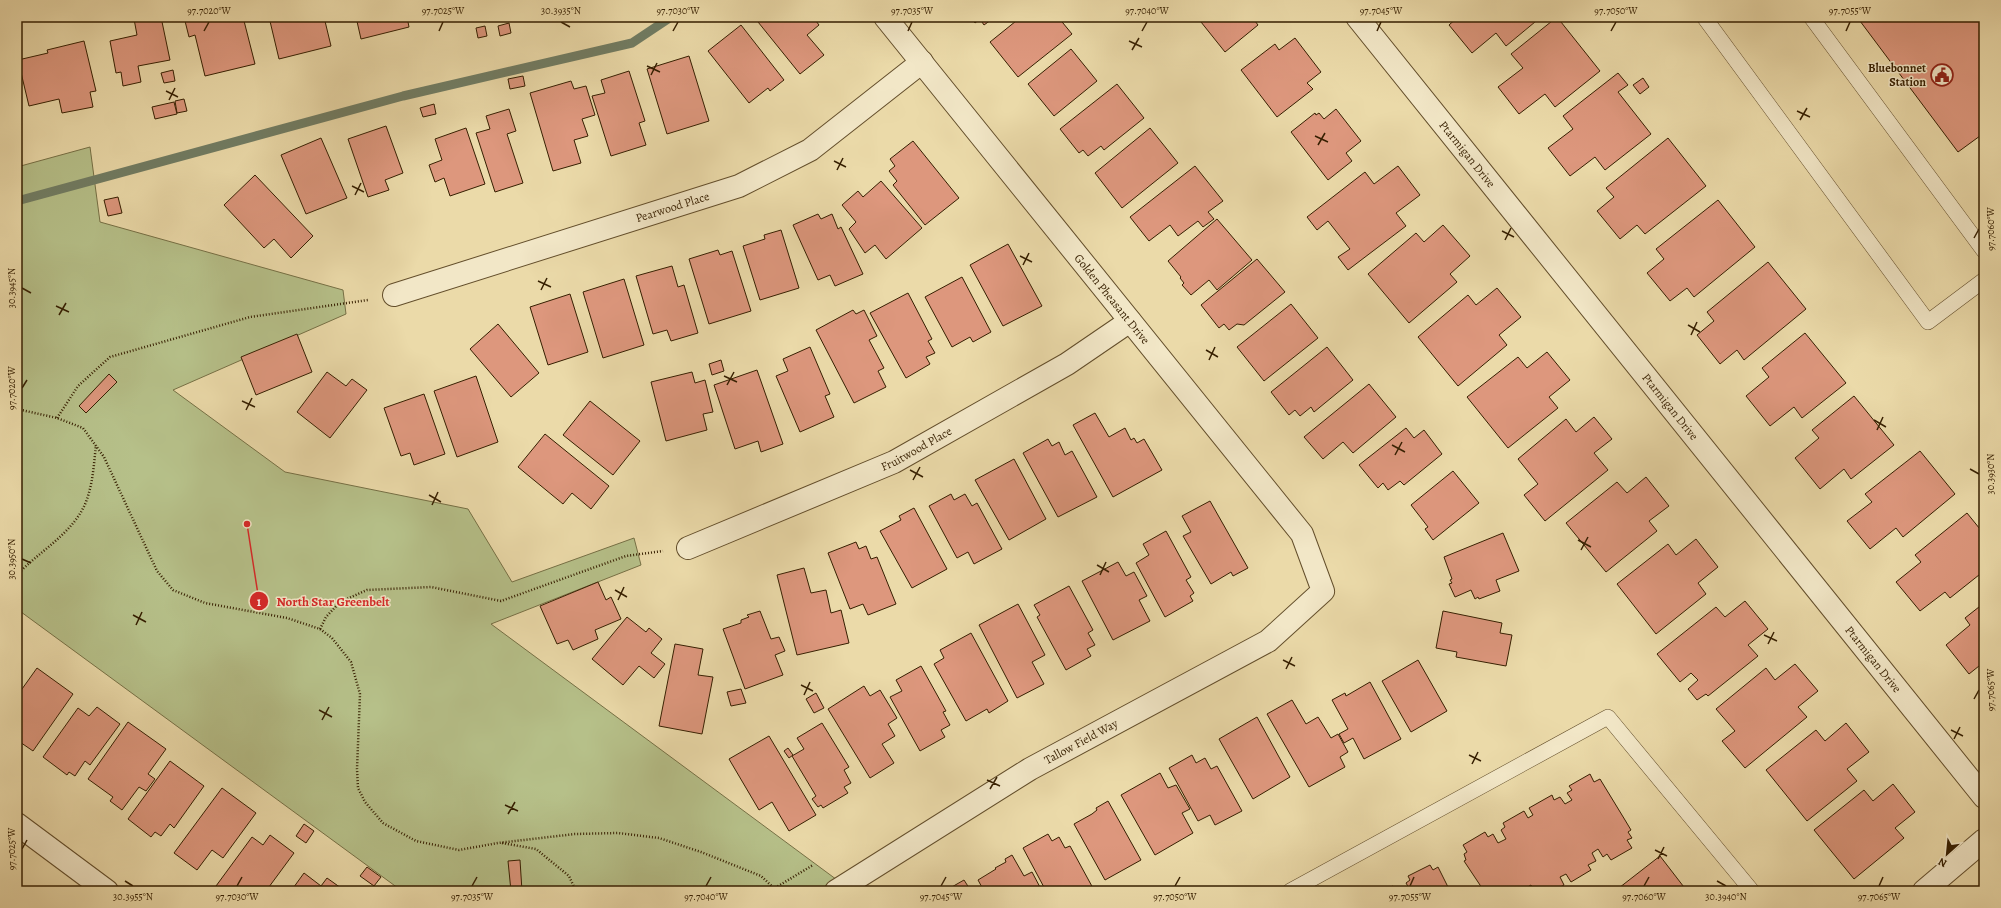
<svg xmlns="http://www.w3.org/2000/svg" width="2001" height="908" viewBox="0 0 2001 908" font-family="Alegreya,serif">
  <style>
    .green { fill: #b6c089; stroke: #767045 }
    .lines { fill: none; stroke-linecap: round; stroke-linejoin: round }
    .stream { stroke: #717d64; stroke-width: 9 }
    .building { fill: #dd977d; stroke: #361f01 }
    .lane-casing { stroke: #634e2b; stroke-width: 16 }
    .street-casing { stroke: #634e2b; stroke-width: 24 }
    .path { stroke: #361f01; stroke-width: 2.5; stroke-dasharray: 1 2; stroke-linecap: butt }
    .lane { stroke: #f2e7c7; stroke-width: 15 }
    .street { stroke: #f2e7c7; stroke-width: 22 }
    .ticks { fill: none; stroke: #361f01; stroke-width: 1.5 }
    .labels { text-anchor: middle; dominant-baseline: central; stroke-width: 3; stroke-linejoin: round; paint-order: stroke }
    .poi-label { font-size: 12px; font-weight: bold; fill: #361f01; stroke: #f2e7c7; text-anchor: end }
    .street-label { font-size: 12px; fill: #361f01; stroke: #f2e7c7 }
    .leader { fill: none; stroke: #d62828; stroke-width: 1.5 }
    .callout-dot { fill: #d62828; stroke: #f2e7c7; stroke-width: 1.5 }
    .mark-label { font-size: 12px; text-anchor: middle; font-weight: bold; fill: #fff }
    .callout-label { font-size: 13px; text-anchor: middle; font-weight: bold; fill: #d62828; stroke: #f2e7c7; stroke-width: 3; stroke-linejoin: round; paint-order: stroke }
    .neatline { fill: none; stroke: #361f01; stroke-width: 1.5 }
    .ticks-label { font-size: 10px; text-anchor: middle; fill: #361f01 }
  </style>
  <rect width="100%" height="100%" fill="#ebdaa9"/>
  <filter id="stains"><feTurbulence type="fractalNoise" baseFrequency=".005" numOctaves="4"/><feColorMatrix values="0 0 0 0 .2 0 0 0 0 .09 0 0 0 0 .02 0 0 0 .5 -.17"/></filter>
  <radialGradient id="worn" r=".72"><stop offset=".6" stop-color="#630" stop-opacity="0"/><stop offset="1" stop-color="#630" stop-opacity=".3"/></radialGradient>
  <polygon class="green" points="90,147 100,222 343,290 346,314 173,390 285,472 468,509 512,582 634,538 641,565 491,624 852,891 402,891 17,609 17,167"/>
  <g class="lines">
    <polyline class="stream" points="17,201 403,96 632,43 671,17"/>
  </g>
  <g class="building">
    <polygon points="142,17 161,17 170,60 138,66 141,82 123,86 121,72 116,73 110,41 137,35 134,19"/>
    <polygon points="184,17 243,17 255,64 205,76 195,35 189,37"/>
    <polygon points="269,17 324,17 331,46 279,59"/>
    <polygon points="356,17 407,17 409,27 361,39"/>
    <polygon points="754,17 813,17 819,25 807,35 824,55 800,74"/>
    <polygon points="971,17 995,17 984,25 980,19 975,23"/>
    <polygon points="1021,17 1058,17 1072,34 1018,77 990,42"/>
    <polygon points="1197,17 1252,17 1258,25 1225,52"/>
    <polygon points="1458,17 1541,17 1506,46 1496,33 1472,53 1449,25"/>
    <polygon points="1557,17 1600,71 1555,107 1545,94 1519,114 1498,87 1523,68 1511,54"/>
    <polygon points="1857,17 1984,17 1984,133 1958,152"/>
    <polygon points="509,23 511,33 500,36 498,26"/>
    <polygon points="741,25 784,80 770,91 768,88 749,103 708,51"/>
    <polygon points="485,26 487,36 478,38 476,28"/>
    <polygon points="1295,38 1321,72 1307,83 1313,89 1277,117 1241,70 1275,44 1279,50"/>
    <polygon points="84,41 96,91 90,92 93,107 62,113 59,99 29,106 18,60 48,53 47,50"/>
    <polygon points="1071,49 1097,81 1054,116 1028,84"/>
    <polygon points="689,56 709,121 667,134 647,69"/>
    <polygon points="173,70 175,81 164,83 161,73"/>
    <polygon points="629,71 645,121 639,123 646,145 611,156 592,96 605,93 601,80"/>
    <polygon points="1618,73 1628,85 1618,92 1651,134 1605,170 1595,157 1570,176 1548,148 1573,129 1563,116"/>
    <polygon points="523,76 525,86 510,89 508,79"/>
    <polygon points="1643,78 1649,87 1640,94 1633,85"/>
    <polygon points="571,81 574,89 586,86 595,115 582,119 588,136 574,140 581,163 553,171 530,93"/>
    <polygon points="1117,84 1144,118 1104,150 1101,146 1088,156 1083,150 1079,153 1060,129"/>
    <polygon points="184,99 187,111 177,113 175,101"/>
    <polygon points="174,102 177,114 155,119 152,107"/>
    <polygon points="434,104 436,114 423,117 420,108"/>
    <polygon points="509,109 516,131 507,134 523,183 495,192 476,133 490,129 486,116"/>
    <polygon points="1336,109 1361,141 1346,153 1352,161 1328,180 1291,132 1315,113 1316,115 1319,113 1324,119"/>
    <polygon points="386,126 403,173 385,180 389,190 368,197 348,139"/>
    <polygon points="466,128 485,184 450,196 444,178 435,182 429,165 442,160 435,139"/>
    <polygon points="1150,128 1178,163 1122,208 1095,173"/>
    <polygon points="321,138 347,198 306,214 281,155"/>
    <polygon points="1668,138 1706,186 1645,234 1637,225 1620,239 1597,211 1614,197 1606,188"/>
    <polygon points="913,141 959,198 925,225 893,185 897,181 889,171 895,166 890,159"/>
    <polygon points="1195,166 1223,201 1208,212 1214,219 1203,227 1198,221 1178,236 1170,225 1149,241 1130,217"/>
    <polygon points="1398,166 1420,195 1396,213 1406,226 1348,270 1338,257 1350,249 1328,221 1317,230 1307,217 1365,172 1374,184"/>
    <polygon points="255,175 313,236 291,258 274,239 264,248 224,205"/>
    <polygon points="881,181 922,228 886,259 875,245 865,253 849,229 856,222 842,205 858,191 863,197"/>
    <polygon points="118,197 122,213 108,216 104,200"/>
    <polygon points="1718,200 1755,247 1694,297 1687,288 1670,301 1647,273 1664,259 1656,249"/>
    <polygon points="818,214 821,219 832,214 838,229 841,227 863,274 835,286 830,275 818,280 793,225"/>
    <polygon points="1217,219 1252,260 1217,290 1209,280 1191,295 1182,285 1184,283 1180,278 1181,277 1168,261"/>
    <polygon points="1443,225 1470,256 1450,274 1457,282 1409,323 1368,274 1416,233 1424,242"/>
    <polygon points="781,230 799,288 760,300 743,246 765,239 764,235"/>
    <polygon points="1008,244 1042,306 1003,326 970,265"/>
    <polygon points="718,250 720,255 732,251 751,311 709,324 689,259"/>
    <polygon points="1257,259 1285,292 1244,325 1237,324 1229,330 1224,324 1219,328 1201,305"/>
    <polygon points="1768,262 1806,309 1744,360 1737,350 1720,364 1697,335 1714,321 1707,312"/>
    <polygon points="672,266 678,287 684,285 698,333 671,341 667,330 653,334 636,276"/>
    <polygon points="962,277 991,332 973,342 970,337 952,347 925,297"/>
    <polygon points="624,279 644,345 603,358 583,292"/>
    <polygon points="1497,288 1521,317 1499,335 1507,345 1458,386 1418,337 1468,295 1476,305"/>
    <polygon points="908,293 932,339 928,341 935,353 926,357 930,364 906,378 870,313"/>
    <polygon points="570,294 588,352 548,365 530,307"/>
    <polygon points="1291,304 1318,338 1264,381 1237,347"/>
    <polygon points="853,310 856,314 864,310 877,336 869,340 884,368 878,371 886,387 854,403 816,330"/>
    <polygon points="498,324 539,373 511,397 470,349"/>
    <polygon points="1805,333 1846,383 1802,418 1794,407 1770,426 1746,396 1769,377 1762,368"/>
    <polygon points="297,334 312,372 256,395 241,357"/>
    <polygon points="810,347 830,394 825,396 834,417 800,432 776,376 788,371 783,359"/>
    <polygon points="1327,347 1353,380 1314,412 1311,407 1300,416 1295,410 1289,415 1271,392"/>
    <polygon points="1547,352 1570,380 1549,397 1558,408 1508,448 1467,397 1518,357 1527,368"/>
    <polygon points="721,360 724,371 712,375 709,364"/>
    <polygon points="757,370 783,444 761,452 758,441 735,449 714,385"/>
    <polygon points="327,372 346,386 352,379 367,390 330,438 297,412"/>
    <polygon points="692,372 695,383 705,380 713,412 703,414 707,430 666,441 651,382"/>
    <polygon points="109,374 117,382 86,413 79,406"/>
    <polygon points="476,376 498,442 457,457 434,391"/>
    <polygon points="1369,384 1396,417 1353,453 1343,442 1323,459 1304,437"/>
    <polygon points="424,394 445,454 414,465 410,453 401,456 384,408"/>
    <polygon points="1854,396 1894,445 1851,479 1844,469 1820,489 1795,458 1819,438 1812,430"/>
    <polygon points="590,401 640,441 613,475 563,435"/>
    <polygon points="1095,413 1109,437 1125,428 1131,440 1134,438 1137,443 1144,439 1162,470 1113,497 1073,425"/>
    <polygon points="1594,417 1612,439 1594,453 1608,470 1545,521 1524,495 1538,484 1518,459 1566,419 1576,432"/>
    <polygon points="1406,428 1414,438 1424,430 1442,454 1404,485 1400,481 1388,490 1383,483 1378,488 1359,465"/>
    <polygon points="545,434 609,486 591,509 572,493 563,504 518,467"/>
    <polygon points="1048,439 1052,446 1059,442 1065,455 1072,451 1097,497 1058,517 1023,453"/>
    <polygon points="1920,451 1955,494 1903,537 1896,528 1870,549 1847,521 1872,502 1865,494"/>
    <polygon points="1014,459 1046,519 1009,540 975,480"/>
    <polygon points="1453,471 1479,503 1433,540 1425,529 1428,527 1411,505"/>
    <polygon points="1646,477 1669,506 1649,521 1657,531 1606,572 1566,523 1617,482 1627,493"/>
    <polygon points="951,494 954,500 965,494 972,506 977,503 1002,549 974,564 968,552 957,558 929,506"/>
    <polygon points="1210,501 1248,568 1233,576 1231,572 1211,584 1183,536 1191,532 1182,516"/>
    <polygon points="914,508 947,569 912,588 880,531 901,520 899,516"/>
    <polygon points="1967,513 1984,534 1984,571 1950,598 1945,592 1920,611 1896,582 1921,562 1915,555"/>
    <polygon points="1166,531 1191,577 1186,580 1194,593 1190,596 1193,601 1165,617 1136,563 1149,555 1143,544"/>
    <polygon points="1503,533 1519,571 1496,580 1500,591 1479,599 1478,597 1475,599 1471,590 1455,597 1449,584 1452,583 1450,580 1452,579 1444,557"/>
    <polygon points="1696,539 1718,567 1698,583 1706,594 1656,634 1617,584 1668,544 1676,555"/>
    <polygon points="856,542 859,549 866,546 871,559 877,557 896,604 868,615 863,604 850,609 828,553"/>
    <polygon points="1118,562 1126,576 1134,572 1147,596 1139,600 1150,621 1113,640 1082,581"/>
    <polygon points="804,568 811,593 826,590 831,613 841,610 849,643 797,655 777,575"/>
    <polygon points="598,582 606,600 611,597 621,619 595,630 598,639 573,650 568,640 557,644 540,606"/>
    <polygon points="1069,586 1093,630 1088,633 1095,645 1087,649 1091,656 1066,670 1037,617 1040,615 1034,605"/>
    <polygon points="1745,601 1768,629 1748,645 1758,656 1708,696 1706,694 1697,700 1688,689 1698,680 1691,673 1680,682 1657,654 1716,607 1725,617"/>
    <polygon points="1984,603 1984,662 1969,674 1946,645 1970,625 1965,618"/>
    <polygon points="1018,604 1045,655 1032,662 1044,684 1017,698 979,625"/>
    <polygon points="760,611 771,639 779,637 785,651 775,655 783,675 745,689 723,629 741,623 741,620 749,617 747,615"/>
    <polygon points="1443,611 1502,623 1500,633 1512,635 1506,666 1456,657 1457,652 1436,648"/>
    <polygon points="627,617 646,632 649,628 662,639 651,653 665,664 654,678 639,666 623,685 592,659"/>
    <polygon points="971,633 1008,701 989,713 987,709 966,721 934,664 944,658 940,650"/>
    <polygon points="675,644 703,649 698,675 713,677 702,734 659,726"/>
    <polygon points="1418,660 1447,711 1411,732 1382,681"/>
    <polygon points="1795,664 1818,691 1798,707 1807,717 1745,768 1722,741 1735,731 1716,709 1766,668 1775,680"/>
    <polygon points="921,666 946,711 943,712 950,725 941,730 945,737 920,751 890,697 902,691 896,680"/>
    <polygon points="37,668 73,694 33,751 17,740 17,696"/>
    <polygon points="1370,682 1401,739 1364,759 1353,738 1344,743 1339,734 1348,729 1332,700 1345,693 1346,696"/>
    <polygon points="864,686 870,696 880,690 897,718 888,724 895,736 882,744 894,763 870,778 828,709"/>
    <polygon points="741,689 746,703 731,706 727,692"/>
    <polygon points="816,693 824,708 814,713 806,699"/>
    <polygon points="1292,700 1306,724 1318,717 1331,738 1338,734 1348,752 1340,757 1345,767 1309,787 1267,714"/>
    <polygon points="97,707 120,724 90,765 85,761 75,776 69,772 67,775 43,757 78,708 89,716"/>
    <polygon points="1257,717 1290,777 1253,799 1219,739"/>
    <polygon points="128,722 166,749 148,774 155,779 146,791 139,787 122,810 110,801 113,797 88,779"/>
    <polygon points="822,723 849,767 844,770 851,783 844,787 848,793 823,808 821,805 818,807 812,799 816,796 792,756 804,749 797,738"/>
    <polygon points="1846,723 1869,752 1847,769 1857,781 1807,821 1766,770 1816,730 1825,741"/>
    <polygon points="769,736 816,815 789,831 772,802 759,810 729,759"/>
    <polygon points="788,748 793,755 789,758 784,751"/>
    <polygon points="1192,755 1196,763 1205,758 1211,769 1217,766 1242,811 1215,825 1210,815 1198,821 1169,768"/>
    <polygon points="170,761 204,786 174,828 170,824 161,836 155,832 151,837 128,819"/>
    <polygon points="1160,773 1168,788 1176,785 1190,809 1182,813 1193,833 1155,855 1121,795"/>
    <polygon points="1590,774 1594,782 1600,779 1625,820 1631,830 1628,832 1632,838 1627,840 1632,848 1611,860 1607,854 1603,857 1598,849 1592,853 1596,861 1588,865 1591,870 1571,882 1566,874 1560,877 1564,885 1553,891 1534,891 1531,885 1524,889 1525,891 1484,891 1464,861 1466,860 1464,854 1467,852 1463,845 1485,832 1488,837 1493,834 1498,843 1506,839 1501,830 1505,827 1503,823 1524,811 1528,818 1533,815 1529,808 1552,795 1554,800 1560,797 1565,804 1572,800 1567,793 1572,790 1569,786"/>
    <polygon points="1893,784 1915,812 1895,828 1904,838 1854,879 1814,830 1864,790 1873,801"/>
    <polygon points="222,788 256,813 223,858 212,850 197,870 174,853"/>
    <polygon points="1108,801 1141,860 1105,880 1074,824 1092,814 1097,810 1096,808"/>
    <polygon points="304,824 314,831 306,843 296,836"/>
    <polygon points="1048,834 1052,841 1059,837 1065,848 1070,846 1094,890 1046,891 1023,848"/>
    <polygon points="270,835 294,853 266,891 223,891 216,886 252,837 263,845"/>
    <polygon points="1012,855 1024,876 1032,872 1042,891 984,891 978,880 996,869 995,868 1006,862 1005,859"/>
    <polygon points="1660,856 1687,891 1615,891"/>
    <polygon points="520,860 522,891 511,891 508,861"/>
    <polygon points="1430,865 1433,870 1438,867 1450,891 1408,891 1410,890 1406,883 1410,880 1408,876"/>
    <polygon points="367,867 381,877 374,886 360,876"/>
    <polygon points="304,873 321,886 327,878 341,888 339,891 291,891"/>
    <polygon points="964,880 971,891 952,891 950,888"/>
    <polygon points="1393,886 1394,889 1399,887 1401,891 1383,891"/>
  </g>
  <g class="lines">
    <g class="lane-casing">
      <g id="lane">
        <polyline points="1704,17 1928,322 1984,280"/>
        <polyline points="1811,17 1984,251"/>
        <polyline points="1290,891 1608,717 1752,891"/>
      </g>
    </g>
    <g class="street-casing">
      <g id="street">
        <path id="s1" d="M1357 17 1984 797"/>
        <path id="s2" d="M394 295 739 186 810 150 922 62"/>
        <path id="s3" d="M688 548 894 462 1067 364 1130 321"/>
        <polyline points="17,824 107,891"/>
        <path id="s4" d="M836 891 1030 769 1268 641 1323 591 1302 534 885 17"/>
        <polyline points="1924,891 1984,840"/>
      </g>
    </g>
    <g class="path">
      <polyline points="17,409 57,418 83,428 104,457 157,571 173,590 205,603 287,618 320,629 332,638 351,662 360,694 357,769 358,788 365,802 383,823 416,841 459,850 498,843 575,834 618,833 659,838 701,852 761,876 777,891"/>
      <polyline points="57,418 78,386 110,357 250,317 368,300"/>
      <path d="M17 575C39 551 76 532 87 499 93 482 94 463 96 445"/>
      <polyline points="320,629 326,617 340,602 367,590 431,587 501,601 626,556 663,551"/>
      <polyline points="502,843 536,849 569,876 576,891"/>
      <polyline points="770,891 813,865"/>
    </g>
    <use href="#lane" class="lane"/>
    <use href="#street" class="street"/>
  </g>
  <path class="ticks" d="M561 22 570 27M204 31 209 22M439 31 443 22M673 31 678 22M908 31 912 22M1142 31 1147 22M1377 31 1381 22M1611 31 1616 22M1846 31 1850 22M1129 41 1142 47M1132 50 1139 38M647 66 660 72M651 75 657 63M166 91 178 97M169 100 175 88M1797 111 1810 117M1800 120 1807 108M1315 136 1328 142M1318 145 1325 133M834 161 846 167M837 170 843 158M352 186 364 192M355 195 361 183M1502 231 1514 237M1974 238 1979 229M1505 240 1511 228M1020 256 1032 262M1023 265 1029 253M538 281 551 287M22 288 31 293M541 290 547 278M56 306 69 312M59 315 66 303M1688 325 1700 332M1691 335 1697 322M1206 350 1218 357M1209 360 1215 347M724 376 737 382M727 385 734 372M22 388 27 380M242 401 255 407M246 410 252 398M1874 420 1886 427M1877 430 1883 417M1392 445 1405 452M1395 455 1402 442M1970 469 1979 474M910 470 923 477M913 480 920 467M429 495 441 502M432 505 438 492M1578 540 1591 547M1581 550 1588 537M22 559 31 563M1097 565 1109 572M1100 575 1106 562M615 590 627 597M618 600 624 587M133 615 146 622M136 625 142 612M1764 635 1777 641M1768 644 1774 632M1283 660 1295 666M1286 669 1292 657M801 685 813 691M804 695 810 682M1974 699 1979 690M319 710 332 717M322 720 329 707M1951 730 1963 736M1954 739 1960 727M1469 755 1481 761M1472 764 1478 752M987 780 1000 786M990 789 997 777M505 805 518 811M508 814 515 802M22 849 27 840M1655 850 1667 856M1658 859 1664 847M125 881 133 886M1717 881 1726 886M237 886 242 877M472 886 477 877M706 886 711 877M941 886 946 877M1175 886 1180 877M1410 886 1414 877M1644 886 1649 877M1879 886 1883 877"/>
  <defs>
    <g id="civic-ring" transform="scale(1.15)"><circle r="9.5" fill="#f2e7c7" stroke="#8f2418" stroke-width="1.5"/><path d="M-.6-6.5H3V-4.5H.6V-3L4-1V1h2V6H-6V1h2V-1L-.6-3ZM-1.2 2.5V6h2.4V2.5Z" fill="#8f2418"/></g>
  </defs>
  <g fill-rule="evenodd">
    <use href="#civic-ring" x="1942" y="75"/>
  </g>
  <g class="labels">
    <g class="poi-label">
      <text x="1926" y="68">Bluebonnet<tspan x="1926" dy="14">Station</tspan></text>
    </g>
    <g class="street-label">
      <text stroke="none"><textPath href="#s1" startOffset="176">Ptarmigan Drive</textPath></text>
      <text stroke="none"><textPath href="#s2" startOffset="292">Pearwood Place</textPath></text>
      <text transform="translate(1112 299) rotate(51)">Golden Pheasant Drive</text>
      <text stroke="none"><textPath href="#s1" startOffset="500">Ptarmigan Drive</textPath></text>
      <text stroke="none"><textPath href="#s3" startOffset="249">Fruitwood Place</textPath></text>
      <text stroke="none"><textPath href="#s1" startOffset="824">Ptarmigan Drive</textPath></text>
      <text stroke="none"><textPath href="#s4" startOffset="287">Tallow Field Way</textPath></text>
    </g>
  </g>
  <path class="leader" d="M247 524L259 601"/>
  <g class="callout-dot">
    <circle cx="247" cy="524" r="4"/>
    <circle cx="259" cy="601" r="10"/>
  </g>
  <g class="mark-label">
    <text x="259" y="606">1</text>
  </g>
  <g class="callout-label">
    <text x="333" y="606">North Star Greenbelt</text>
  </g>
  <rect width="2001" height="908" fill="none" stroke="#ebdaa9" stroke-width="44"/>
  <g transform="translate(1947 854) rotate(207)" stroke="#f2e7c7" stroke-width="3" paint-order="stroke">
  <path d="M0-3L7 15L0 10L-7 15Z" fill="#361f01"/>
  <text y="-6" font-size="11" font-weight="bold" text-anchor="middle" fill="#361f01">N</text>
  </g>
  <rect x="22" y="22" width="1957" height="864" class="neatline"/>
  <g class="ticks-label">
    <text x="209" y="14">97.7020°W</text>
    <text x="443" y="14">97.7025°W</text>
    <text x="561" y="14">30.3935°N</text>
    <text x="678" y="14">97.7030°W</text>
    <text x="912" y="14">97.7035°W</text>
    <text x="1147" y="14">97.7040°W</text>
    <text x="1381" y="14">97.7045°W</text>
    <text x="1616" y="14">97.7050°W</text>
    <text x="1850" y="14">97.7055°W</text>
    <text transform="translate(1990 229) rotate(-90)" y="4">97.7060°W</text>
    <text transform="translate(11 288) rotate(-90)" y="4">30.3945°N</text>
    <text transform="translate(11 388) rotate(-90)" y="4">97.7020°W</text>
    <text transform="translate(1990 474) rotate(-90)" y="4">30.3930°N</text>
    <text transform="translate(11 559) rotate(-90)" y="4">30.3950°N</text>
    <text transform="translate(1990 690) rotate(-90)" y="4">97.7065°W</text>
    <text transform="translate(11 849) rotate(-90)" y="4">97.7025°W</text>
    <text x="133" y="900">30.3955°N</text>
    <text x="237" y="900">97.7030°W</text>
    <text x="472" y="900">97.7035°W</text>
    <text x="706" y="900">97.7040°W</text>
    <text x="941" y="900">97.7045°W</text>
    <text x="1175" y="900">97.7050°W</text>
    <text x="1410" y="900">97.7055°W</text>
    <text x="1644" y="900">97.7060°W</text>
    <text x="1726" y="900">30.3940°N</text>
    <text x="1879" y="900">97.7065°W</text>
  </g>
  <rect width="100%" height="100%" filter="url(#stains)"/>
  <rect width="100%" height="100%" fill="url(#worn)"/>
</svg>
